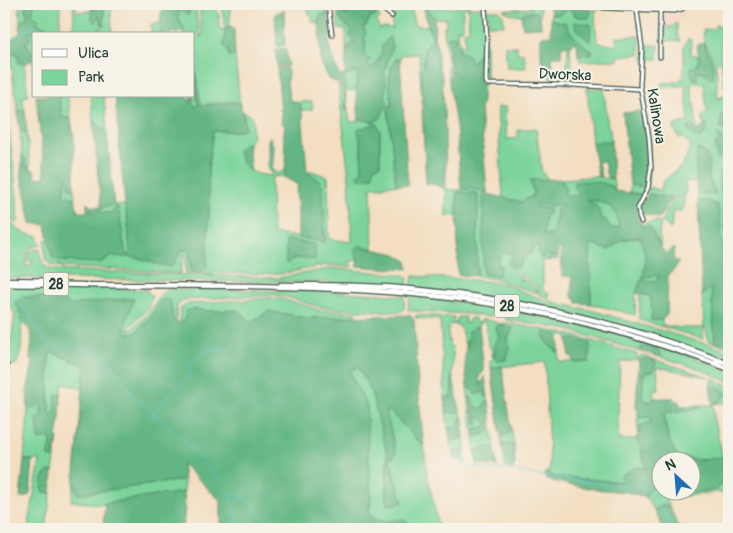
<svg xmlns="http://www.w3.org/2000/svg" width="733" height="533" viewBox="0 0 733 533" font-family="Pangolin,sans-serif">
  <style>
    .built { fill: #f7d1c7 }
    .industrial { fill: #d2bfc0 }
    .green { fill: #7bd49b; stroke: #4d8868; fill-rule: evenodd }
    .forest { fill: #64b683; stroke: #427a5c; fill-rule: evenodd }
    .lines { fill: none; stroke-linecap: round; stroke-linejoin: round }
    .stream { stroke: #59c6cd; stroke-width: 1 }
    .minor-casing { stroke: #3f5549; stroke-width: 5.5 }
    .major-casing { stroke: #3f5549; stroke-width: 7 }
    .minor { stroke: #fff; stroke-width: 3 }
    .major { stroke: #fff; stroke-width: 4.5 }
    .labels { text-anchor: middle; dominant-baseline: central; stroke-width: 4; stroke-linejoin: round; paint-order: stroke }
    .shield { fill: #f7f3e8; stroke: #60746a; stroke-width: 1 }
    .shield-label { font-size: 14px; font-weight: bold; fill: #1f3d34 }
    .street-label { font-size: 15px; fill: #1f3d34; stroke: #f7f3e8 }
  </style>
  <rect width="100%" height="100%" fill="#f7f3e8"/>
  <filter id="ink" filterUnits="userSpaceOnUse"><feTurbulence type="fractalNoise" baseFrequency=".02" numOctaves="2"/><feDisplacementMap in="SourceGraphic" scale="10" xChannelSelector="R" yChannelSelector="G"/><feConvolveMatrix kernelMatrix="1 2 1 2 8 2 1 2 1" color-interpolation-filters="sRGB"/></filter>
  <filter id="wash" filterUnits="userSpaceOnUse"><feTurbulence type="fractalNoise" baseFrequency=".0096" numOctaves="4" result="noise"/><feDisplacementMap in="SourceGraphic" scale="20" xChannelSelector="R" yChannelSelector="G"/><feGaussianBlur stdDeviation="1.12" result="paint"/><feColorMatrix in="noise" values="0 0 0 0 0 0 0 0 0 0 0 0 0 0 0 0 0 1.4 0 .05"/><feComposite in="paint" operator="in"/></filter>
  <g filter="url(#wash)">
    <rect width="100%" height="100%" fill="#f3dec1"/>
    <polygon class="built" points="684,12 684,16 677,20 677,23 672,27 661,27 661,14 677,14"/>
    <polygon class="industrial" points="628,4 683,4 679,8"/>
    <g class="green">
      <polygon points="19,4 23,4 26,9 27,18 20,22"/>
      <polygon points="34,4 60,4 60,27 63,26 64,29 74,27 73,4 76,4 76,12 91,11 92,4 94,4 95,23 99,14 102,25 104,26 104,4 111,4 112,34 103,34 103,30 99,28 99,34 88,32 50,34 49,32 54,31 37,23 32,15"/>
      <path d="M188 4H195L200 37H202L199 4H217V12L219 14 220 30 225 29V40L229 55H235L240 103C228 100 213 103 201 106L194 62V34H184L183 26 178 18V14L182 10 184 12 189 14Z"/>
      <path d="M304 4H327C328 13 327 14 319 17V24L312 22V15L309 14 308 8 305 7Z"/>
      <polygon points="337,4 347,4 347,15 345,15 343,13 341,22 351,29 352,38 355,42 349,45 346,53 346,29 338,29"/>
      <path d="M390 4H411L414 25 429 26 434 38 424 50V66L421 69 423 86 421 94 419 54 401 55 400 59 396 58 389 78 392 103 388 109 396 185H387L384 187H371L373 249 359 246 358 264 356 259 352 262 350 261 349 263 353 266 351 267 327 265 281 274H270L186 273 185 253 183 254 181 273 65 267H60L59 264 58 267 52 265 45 260V240L49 239 50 242 100 263 112 256 139 258 156 264 182 250H189L190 268 204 271 207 267 209 209 208 168 213 131H238L245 120 243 111 252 116C254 125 251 130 253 137L248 144 245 143 238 149C243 171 250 173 271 176L272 168 278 173 285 171 284 177 277 176 271 179 272 233 325 242 323 187 307 171C314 170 321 175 328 177L329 239 352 242 349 178 338 83 339 82 343 88 346 110H348L350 122 359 121V119L374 122 381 118 383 111 386 82 384 73 392 46 390 38 376 63 371 69 368 63 360 64 356 62V51L366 47 363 27C369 22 371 17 377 12L380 19 376 21 380 29 383 27 393 28 391 20 394 18ZM371 125 380 131V165L374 167 371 176 366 178 362 172 361 145 358 130 360 127 362 128ZM286 240 314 244 315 259 295 258 286 263Z"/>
      <path d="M423 4H446L448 8H457L458 4H468V7H483L486 45 478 53 475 60 470 63 459 51 460 46 453 41 450 36V56L453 76 449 80 444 26 446 25V19L434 18 428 8H424ZM468 7 469 30 464 31 465 45H460L457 29H463V8Z"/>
      <path d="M530 4H540V14C526 8 527 15 519 15 516 15 506 12 503 10L530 8Z"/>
      <path d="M230 7 231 8C231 15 229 20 230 27L225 29 222 8Z"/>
      <path d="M568 8 577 17 589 18 591 10H598L595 13 597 42 616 46V37L640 36V54L618 56V60L580 61 578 55 591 50C581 46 569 33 566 23L551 19V14L559 15Z"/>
      <polygon points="487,10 499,10 503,15 504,25 489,25"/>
      <polygon points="160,23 162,30 160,33 151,34 151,24"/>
      <polygon points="677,23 677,32 680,42 678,41 661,40 661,27 672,27"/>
      <path d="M715 25H721V60L729 61V90L724 86 721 61H716L718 99 723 96 729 100V106L722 114 728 135H729L728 143 717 134 720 141 717 158 729 169V178L721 170 719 172 721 194 725 197V204L723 206 726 234 729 236V348L708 341 706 328H704L703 339 639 320V317L640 294 650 296 652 310 651 320H662V325L681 328H704L702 295 711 287 715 342 727 343 723 250 707 201H698L697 194H716C714 188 710 183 709 178 707 165 713 154 698 149L696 162 697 183 685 181 686 194 672 198 648 194 650 187 660 191 663 181 683 165 691 145 681 137 679 138 673 127 680 123 689 122 685 85 661 88V83L677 82 684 76V47L688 38 691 40V55H697L699 59 697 67H693L692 77 696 80V71L708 74 714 72 711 55 704 43 703 30 715 29ZM691 83 704 84 707 112 702 116 704 127 694 137V127L697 133 698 132Z"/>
      <polygon points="31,31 39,34 34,34 34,64 31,60 32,53 25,45 31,38 29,33"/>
      <polygon points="568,45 572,45 570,47 572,68 566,73 568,84 563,84 562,68 567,68"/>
      <polygon points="645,45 659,45 658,59 643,59"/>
      <polygon points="505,46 517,46 517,53 524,53 526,68 507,68"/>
      <polygon points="15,53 24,62 28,96 22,98 25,110 18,112 11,64 12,54"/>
      <polygon points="194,69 197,101 198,106 194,106 193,104"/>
      <polygon points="358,71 356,90 347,91 344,77"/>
      <polygon points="587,88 604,89 608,127 610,128 611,141 592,143"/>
      <polygon points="59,96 68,96 71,119 62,117"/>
      <polygon points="91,96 104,96 107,133 97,123 93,122"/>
      <polygon points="300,101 312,102 313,109 301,111"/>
      <polygon points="497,107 506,107 507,111 505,111 507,139 518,138 518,130 536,128 542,172 549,180 531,180 533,192 531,198 525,199 523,202 503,198"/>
      <polygon points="4,127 9,127 17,198 18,222 14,223 5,214 7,212 4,188"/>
      <polygon points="20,130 27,133 30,167 26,167 25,159 22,156"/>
      <polygon points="66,176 68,177 69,187 74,190 75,198 64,195 66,185"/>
      <path d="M601 176V178L613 179 615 191 577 193 580 196C573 197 569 198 564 193L566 188 561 179Z"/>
      <polygon points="630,185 647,187 644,195 628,192 630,191"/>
      <path d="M446 189C459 192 479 184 490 195L483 194 498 267 499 259 502 253 511 252 516 254 508 262 522 263 523 258 532 252 534 246 540 247 545 255 558 256V259L543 261V290L545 292 549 293V298L539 295 538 288 519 274 518 276 521 277 519 281 522 279 537 290V293L499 280 477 276 478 193 457 192V216L446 215Z"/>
      <polygon points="685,196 682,212 673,210 671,229 662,222 662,220 673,200"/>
      <path d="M585 200C595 199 614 205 617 216 619 220 618 224 619 228H610L600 217 599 210 593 203Z"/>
      <polygon points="536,202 549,206 560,204 566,206 557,214 553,235 543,235 545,215 533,204"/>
      <polygon points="114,205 125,205 128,223 130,255 126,255 118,207 115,207 113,213 91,212 90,209 102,210 101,207"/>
      <path d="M4 216C15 227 21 235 38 236L41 245 32 247 27 253 26 267 33 263V262L29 261C27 254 29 250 37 249L40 250C40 261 43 268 55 270L278 278 333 268 405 275 408 278 407 287 349 283 4 278V262L7 263C7 258 9 255 9 250 8 238 6 227 4 216Z"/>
      <polygon points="655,221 660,222 661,225 659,231 661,248 650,227 642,227 640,223 644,224"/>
      <polygon points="640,237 645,252 645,270 659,275 656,281 641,280 636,293 635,315 591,304 590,246 595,245 608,250 623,240"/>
      <polygon points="413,276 475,280 505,284 544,300 594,311 714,346 729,352 729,362 580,315 411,288"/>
      <path d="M4 286 96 287 147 290 152 297C149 311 138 319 128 328L130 330C136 325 143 320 148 313 156 303 157 293 170 289 248 291 327 289 405 296L404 309 400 312C374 310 347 311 321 307 305 304 292 297 275 295L184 300C174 305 176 313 177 323L173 319 171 304 168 299 160 301 150 318 136 333H127L124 327 134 298 71 305 63 301 20 310C22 324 24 353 16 365H12L10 361H8L15 314 12 309 7 308 11 306V304L4 300Z"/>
      <path d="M410 296C519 309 627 329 729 371V382L700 369 660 357 661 354 642 347 638 351 565 329 506 320V315L494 313 490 317 467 314 411 311 408 310Z"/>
      <polygon points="268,298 282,299 320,310 357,313 357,316 307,318 269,311 251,322 238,310 208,311 196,309 179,324 180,309 186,304 242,300 245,303 245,300"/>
      <path d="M416 315 454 317V320L451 322 456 323 458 317H465V323H468L470 318H475L476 323H478L481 319 496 322 498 324 505 323 569 334 637 354 638 359 641 355 709 377 657 367 659 389 653 390 654 398 651 402 642 399 644 373 653 371 656 363 646 359 620 362 618 420 619 440 635 439 640 445 646 468 637 467 622 475V482L550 476 545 362 491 368 490 361 493 358 490 346 488 345 485 322H480L479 326 473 328 465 345 460 326 451 324 448 328 449 344 452 347 453 353 452 396 447 398 445 400 440 320 415 318ZM497 328 511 333 508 339 509 347 507 360 498 361 494 357 495 341 499 337ZM558 335H567L568 339H573L589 362H559V353L549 345 546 339Z"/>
      <path d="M53 352C63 358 74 361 85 365L83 388 63 384 61 394 56 395 55 415 51 414 49 401V354Z"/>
      <polygon points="358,366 371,391 389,460 387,460 386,474 387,484 386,490 400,490 390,461 396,453 386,411 390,411 424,447 427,473 439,529 416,529 404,520 381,521 369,513 371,498 368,450 367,407 349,371"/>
      <polygon points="712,378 718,381 717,384 719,385 721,383 729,386 729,418 726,402 715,404 723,399 710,386"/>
      <polygon points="467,387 486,393 489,401 485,403 483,409 481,410 476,406 474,409 472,398 468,396"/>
      <polygon points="37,397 40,400 43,439 50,437 51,445 48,457 53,458 58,438 53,472 48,471 44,492 51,493 46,529 28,529 40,460 24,460 28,409 37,406"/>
      <path d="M700 405H713L715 416H713L723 457C706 463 694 458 677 456L668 438 664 413 700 408Z"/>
      <polygon points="460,410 462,416 460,426 448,428 446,412 457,413"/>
      <polygon points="470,412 475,413 474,417 476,424 481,416 488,421 485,427 473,429"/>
      <polygon points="650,417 651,423 644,425 638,434 637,420 638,418"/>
      <polygon points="492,427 495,448 490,447 475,451 474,437 487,433"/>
      <polygon points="512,432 514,445 502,444 501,437"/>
      <polygon points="464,437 465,450 452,453 450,442"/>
      <polygon points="724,465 729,489 729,503 728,494 716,492 666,499 669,506 664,505 654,510 646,497 648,491 656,483 660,485 660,490 664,497 718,489 721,484"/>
      <polygon points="184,480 184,492 105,503 105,505 71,501 74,483 78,494"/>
    </g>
    <g class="forest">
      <polygon points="23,4 34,4 32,15 38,19 37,23 55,31 49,32 50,34 39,34 31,31 29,33 31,38 25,44 28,45 32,53 31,60 28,63 18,63 19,55 15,53 12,54 10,47 11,39 20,33 20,22 27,18 26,9"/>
      <path d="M94 4H104V26H103L99 16 95 23C91 19 91 16 93 11L92 10Z"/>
      <polygon points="162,4 188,4 189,14 187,15 182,10 178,14 179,21 184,27 184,34 180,32 177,34 172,32 171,34 159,34 162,30 160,27"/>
      <path d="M347 4H375L377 12 375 17H370L366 26 363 27 365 30V57L371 60 368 63 370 68 371 69C378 62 382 56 382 46L389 37 392 46 384 73C389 83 382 92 388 105 382 112 381 118 374 122L359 119 356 90 358 71 344 77 348 110H346L343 88 339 82 338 83 329 79 321 63 319 17 320 15 326 14 328 12 330 33 329 39 330 47 339 75 342 76 345 74C346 61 343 49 355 42L350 37 351 29 339 18 340 14 343 13 345 15H347Z"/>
      <path d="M549 4H577L591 10 589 18 577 17 572 10 568 8C564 14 558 15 551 14Z"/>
      <path d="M424 8H428C436 18 435 26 434 37 434 41 435 40 436 44 438 50 438 57 438 62 438 67 441 72 442 77 445 114 446 152 446 189L433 184H426C425 159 423 134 422 109 421 95 423 83 421 69L424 66V50L433 38 428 26Z"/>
      <polygon points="284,10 285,45 277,47 275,14"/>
      <polygon points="526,12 534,12 540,14 541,27 523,28 521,15"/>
      <path d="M551 19 566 23C570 36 583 44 593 52L591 54 578 55 577 42 561 47 562 56H552L554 81H550L549 71 544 69 543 60H541V36L553 35 551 33Z"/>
      <polygon points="574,22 591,24 590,42 578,31"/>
      <polygon points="230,27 234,28 235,55 229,56 228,50 223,45 225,40 225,29"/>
      <path d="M450 36H457L458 39 453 41 460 46 459 51 469 56 471 63C477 58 480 50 485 44L486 46V83L482 86V101L480 109 487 192 478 190 461 189 456 126 449 83V80L452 75 448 37Z"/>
      <path d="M704 43C709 56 716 64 713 78L711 79 704 72 697 71V81L692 77 690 68 697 66 699 59 697 45Z"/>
      <polygon points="286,48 288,66 277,66 275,50"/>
      <path d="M396 58 400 59 408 185H396L388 108 391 106 392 103C389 87 387 72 396 58Z"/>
      <polygon points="194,62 201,106 235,102 240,103 246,128 238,131 213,131 208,168 209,209 207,267 204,271 192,272 189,250 182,250 172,267 156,264 139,258 112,256 100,263 60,261 52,257 46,225 31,223 21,174 22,156 25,158 26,167 34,170 35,175 38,178 45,177 36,96 59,96 62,117 71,119 74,137 74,190 69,187 68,177 66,176 64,195 75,198 78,212 87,212 87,203 89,204 89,206 101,207 93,122 97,123 107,133 114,205 102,207 102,210 90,209 91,212 113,213 115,206 118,207 126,255 130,255 128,223 125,205 115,96 188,96 191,105 191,96 192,96 194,106 198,106"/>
      <path d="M277 68H287L288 74 287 84 290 100 299 103 302 112 307 171 319 180 323 187 325 242 298 238V209L296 193 298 185 284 177C285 170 286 162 286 155 285 145 282 136 285 126L282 123Z"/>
      <polygon points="572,68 574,69 575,76 572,84 568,84 566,73"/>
      <polygon points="21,110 25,110 27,133 20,130 18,112"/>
      <path d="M641 111C651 135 651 162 647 187L630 185 623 113Z"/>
      <polygon points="725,112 727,115 729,135 721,128 721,116"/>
      <polygon points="377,123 380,131 380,165 374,167 373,176 360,179 357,176 362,172 361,145 358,130 360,127 362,128"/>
      <path d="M707 123C708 129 704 136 699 139L689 132 688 127 692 125 697 132Z"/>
      <polygon points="717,134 729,145 729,169 717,158 715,144 720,141"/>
      <polygon points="268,137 270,137 274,149 272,173 268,170"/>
      <polygon points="600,141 611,141 613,179 607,177 604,161 598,162 601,176 598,177 592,143"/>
      <path d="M245 143 248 144 251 172C242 165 240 159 238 149Z"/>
      <path d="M698 149C715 156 707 165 709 179 710 185 714 189 716 194H697L696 162Z"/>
      <polygon points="721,169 729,178 729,236 726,234 723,206 725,204 725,197 721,194 719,172"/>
      <path d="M561 179 566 188 564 193 568 196H579L574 186V182C589 181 599 180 613 187L614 191 644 195C636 206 635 215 642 227H650L661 248 667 254 674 248 673 259 678 262 676 268 668 275 667 315 662 320H651L652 310 650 296 636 293 641 280 656 281 659 275 642 277C648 263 645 251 640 237L623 240 608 250 595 245 590 246 591 304 577 303 576 299 572 297V277L562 276 561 248 558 249V256L551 257 547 255 544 258H541L538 253 539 247 534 246 532 252 523 258 519 267 513 268 508 265V262L515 254 511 253H502L499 259 498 267 502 265 498 276 483 274V193L522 202 525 199 532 197 533 192 530 180ZM586 200C596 199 615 205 617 216 618 220 618 224 619 228H610L606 220 600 217 599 210 593 203ZM536 203 549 206 560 204 565 206 555 210 557 214 552 235H543L545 215 549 214 550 210 534 205Z"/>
      <polygon points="457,192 478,193 477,276 458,275"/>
      <polygon points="648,194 672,198 659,218 641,213 640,205"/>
      <polygon points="698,201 707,201 718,205 723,250 728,343 715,343 711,288 702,295"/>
      <polygon points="286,240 314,244 316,245 315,259 295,258 286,264"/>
      <polygon points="359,246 396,254 407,261 409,269 394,268 391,269 357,266 359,259 355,256 355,248"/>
      <path d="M22 297C39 297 55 296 71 305L134 298 124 327 127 333H136L150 318 160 301 168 299 171 304 173 319 179 324 185 320 186 311 196 309 208 311 238 310 251 322 269 311 307 318 410 315 414 320 419 398 424 447 390 411H386L396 453 390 461 403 501 402 503 388 505C385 489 388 476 387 460H389L371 391 358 367 349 371 367 407 368 450 371 498 369 513 381 521 404 520 416 529H221V501L182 464 184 480 78 494 74 483 85 366C74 360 63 358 53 352L49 354V401L51 414H55L56 395 61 394C61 416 58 436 53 458L48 457 51 445 50 438 39 440 37 419 42 413 40 400 37 398 38 406 28 409 27 391 33 362 30 357C31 345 36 330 22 323L21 316 17 312 20 309 14 304Z"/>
      <polygon points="499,324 513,328 508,339 509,347 507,360 498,361 494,357 495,341 499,337 496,328"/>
      <path d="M479 326 484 371 479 377 481 385 485 376 488 397H486L485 393 483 392 475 395 473 390 467 387C466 370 462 353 469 336L467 332Z"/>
      <polygon points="545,332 559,335 559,353 549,345 546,339 544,339"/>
      <polygon points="568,339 576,339 590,343 589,362 573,362 573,357 569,356"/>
      <polygon points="642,347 656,348 661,354 660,357 638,351"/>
      <path d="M646 359 654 360 656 363 653 371 644 373 642 399 650 402 654 398H674L675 401H679L680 406 700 405V408L665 413C664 429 669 442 677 456L698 461 723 457C725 467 724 480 718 489L664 497 661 494 662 491 690 490V460H660V470L658 474 660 477V485L656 483 648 491 646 497 626 492 594 489 546 480 544 474 550 469V476L622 482 621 475 637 467 646 468 640 445 635 439 640 432 639 426 651 422 650 417 638 418V409L636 406 639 360Z"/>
      <polygon points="502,366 512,432 501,437 491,368"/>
      <polygon points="452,374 460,410 458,413 446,412 445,400 452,396"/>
      <polygon points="710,386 722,389 727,394 713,405"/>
      <path d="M468 396 472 398 473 408 476 406 481 410 483 409 485 403 489 401 492 427C487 433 482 436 474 437L473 429 485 427 488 421H484L481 416 479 418V424L476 425 475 413 470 412Z"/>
      <polygon points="462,416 465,424 463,428 464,437 450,442 448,428 459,426"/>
      <polygon points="502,444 514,445 515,464 513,469 505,467"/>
      <polygon points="490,447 495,448 497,466 477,464 475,451"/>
      <polygon points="465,450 466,463 453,459 452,453"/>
      <polygon points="24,460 33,460 30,494 27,497 20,498"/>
      <path d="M48 471 53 472 51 493 44 492C41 483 42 478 48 471Z"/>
      <polygon points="184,492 185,508 183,529 103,529 105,503"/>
      <polygon points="664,505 669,506 680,529 664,529 654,510"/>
    </g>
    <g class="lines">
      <g class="stream">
        <polyline points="4,44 29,28 34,27 59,33 76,31 84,34"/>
        <polyline points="11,296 24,306 43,339 66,351 74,344 104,355 133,396 183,438 210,469 230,497 237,516 236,529"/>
        <path d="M155 415 160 405 190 375 189 365C201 351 208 349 226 346"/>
        <polyline points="459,465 523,472 549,478 558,477 607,485 639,484 655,494 658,505 666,516 672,529"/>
        <polyline points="227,493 243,498 254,507 272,529"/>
      </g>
    </g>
  </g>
  <g filter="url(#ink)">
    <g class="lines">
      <g class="minor-casing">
        <g id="minor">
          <polyline points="328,4 332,35"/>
          <polyline points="376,4 392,16"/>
          <polyline points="485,4 487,39 486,81 487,84 571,85 640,89"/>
          <polyline points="584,4 605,8 674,11 682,9 687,4"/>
          <polyline points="637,10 642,48 640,85 649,137 651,167 648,188 638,208 639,217 641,222"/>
          <polyline points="660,10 660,57"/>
          <polyline points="729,108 728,110 729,126"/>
          <polyline points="4,214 8,218"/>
          <polyline points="4,367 7,365"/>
        </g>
      </g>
      <g class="major-casing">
        <g id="major">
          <polyline points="4,280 60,281"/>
          <path d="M4 284C30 285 57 284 83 285 190 286 297 284 403 293 515 302 625 329 729 369"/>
          <path d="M281 285C320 285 359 285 398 288 511 297 624 322 729 364"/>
        </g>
      </g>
      <use href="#minor" class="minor"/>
      <use href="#major" class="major"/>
    </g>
  </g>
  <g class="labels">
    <g class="shield">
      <rect x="43.5" y="272.5" width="25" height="23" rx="4"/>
      <rect x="494.5" y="294.5" width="25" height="23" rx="4"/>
    </g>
    <g class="shield-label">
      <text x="56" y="284">28</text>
      <text x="507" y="306">28</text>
    </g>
    <g class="street-label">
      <text transform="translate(565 75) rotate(2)">Dworska</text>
      <text transform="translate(656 116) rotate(81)">Kalinowa</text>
    </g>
  </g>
  <rect width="733" height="533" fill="none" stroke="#f7f3e8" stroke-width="20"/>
  <rect x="32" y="32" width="162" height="65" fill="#f7f3e8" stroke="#a1aaa0"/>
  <rect x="42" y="49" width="25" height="8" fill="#ffffff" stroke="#a1aaa0"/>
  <text x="78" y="58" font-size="15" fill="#1f3d34">Ulica</text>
  <rect x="42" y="70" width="25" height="15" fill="#7bd49b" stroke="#a1aaa0"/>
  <text x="78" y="82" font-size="15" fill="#1f3d34">Park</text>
  <g transform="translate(676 476) rotate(334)"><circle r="24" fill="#f7f3e8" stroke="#a1aaa0"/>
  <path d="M0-4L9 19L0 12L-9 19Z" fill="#1f6fb2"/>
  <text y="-8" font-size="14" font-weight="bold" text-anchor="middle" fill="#1f3d34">N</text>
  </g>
</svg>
